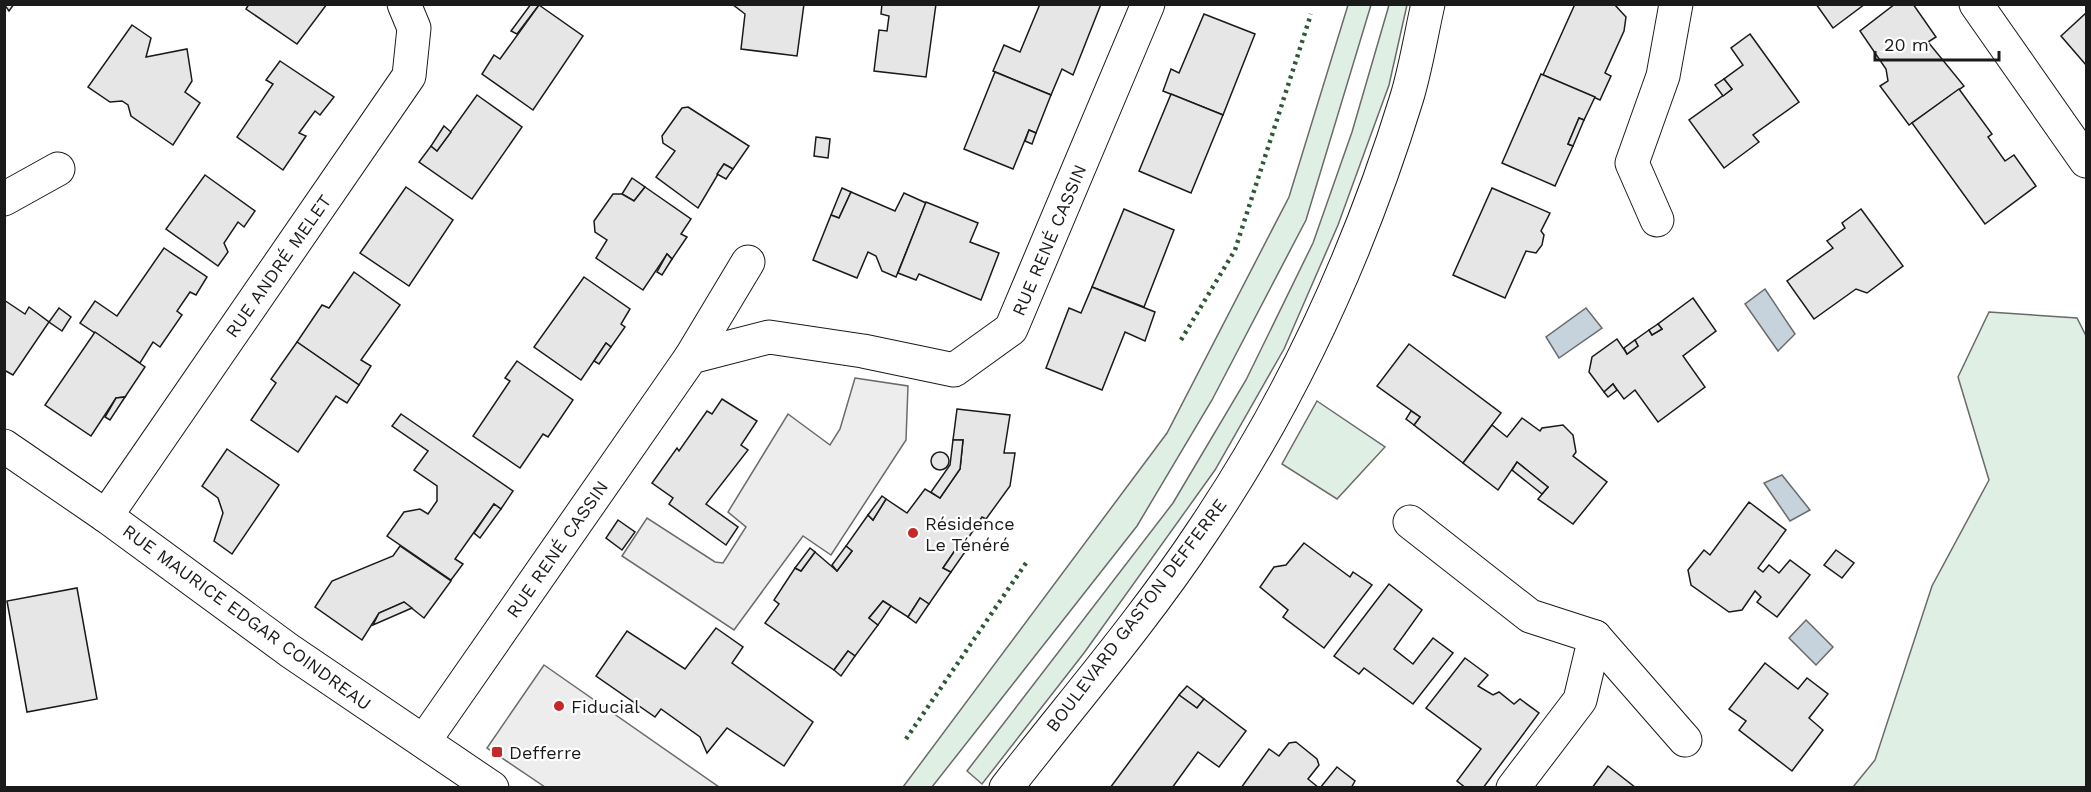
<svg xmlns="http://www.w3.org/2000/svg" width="2091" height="792" viewBox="0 0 2091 792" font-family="'Work Sans',sans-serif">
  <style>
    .green { fill: #e0efe3; stroke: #6a6a6a; stroke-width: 1.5 }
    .parking { fill: #ededed; stroke: #6a6a6a; stroke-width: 1.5 }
    .water { fill: #c6d2dc; stroke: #6a6a6a; stroke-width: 1.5 }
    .building { fill: #e6e6e6; stroke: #1a1a1a; stroke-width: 1.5 }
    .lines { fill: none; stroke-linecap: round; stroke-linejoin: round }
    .minor-casing { stroke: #1a1a1a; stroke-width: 35 }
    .major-casing { stroke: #1a1a1a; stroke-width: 35 }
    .minor { stroke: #fff; stroke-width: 33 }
    .major { stroke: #fff; stroke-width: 33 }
    .hedge { stroke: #2b5a34; stroke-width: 4.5; stroke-dasharray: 3 4.5; stroke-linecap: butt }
    .poi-dot { fill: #c62828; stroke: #fff; stroke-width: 2 }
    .labels { text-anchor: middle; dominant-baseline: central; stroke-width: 4.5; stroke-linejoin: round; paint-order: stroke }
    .street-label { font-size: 18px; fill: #1a1a1a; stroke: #fff }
    .poi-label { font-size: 18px; fill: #1a1a1a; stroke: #fff; text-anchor: start }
  </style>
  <rect width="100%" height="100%" fill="#fff"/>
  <g class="green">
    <polygon points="1348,5 1371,5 1306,220 1212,400 1137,526 932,787 903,787 1167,433 1289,197"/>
    <polygon points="1389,5 1407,5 1389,85 1338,225 1284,349 1215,470 1084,653 982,784 967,771 1173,503 1246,380 1313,243 1352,132"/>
    <polygon points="1989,312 2077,318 2086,336 2086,787 1853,787 1875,760 1932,586 1989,480 1958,377"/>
    <polygon points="1317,401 1385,447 1337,499 1282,464"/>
  </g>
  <g class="parking">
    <polygon points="855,378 908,386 906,440 831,555 803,536 734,630 622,556 647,518 715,562 723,563 746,527 728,512 788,414 830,445 840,429"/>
    <polygon points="544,665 719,787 545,787 487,748"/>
  </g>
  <g class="water">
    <polygon points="1765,289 1795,334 1778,351 1745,304"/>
    <polygon points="1586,308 1602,328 1559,358 1546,337"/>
    <polygon points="1782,475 1810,510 1790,521 1764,483"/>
    <polygon points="1806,620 1833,647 1816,665 1789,638"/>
  </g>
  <g class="building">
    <polygon points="4,4 14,4 9,11"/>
    <polygon points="249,4 327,4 297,44 246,9"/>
    <polygon points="531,4 539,5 517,34 511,31"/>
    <polygon points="732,4 804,4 797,56 741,49 745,14"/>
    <polygon points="882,4 936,4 926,77 874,71 879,30 887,31 889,16 881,14"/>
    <polygon points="1040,4 1101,4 1073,75 1062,69 1051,95 993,71 1004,45 1020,52"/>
    <polygon points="1575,4 1614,4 1626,17 1624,31 1605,73 1611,76 1600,100 1543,75"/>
    <polygon points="1816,4 1865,4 1833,28"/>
    <polygon points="1895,4 1913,4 1936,37 1928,42 1964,86 1909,125 1880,86 1888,81 1886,69 1860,31"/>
    <polygon points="539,5 583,36 533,110 482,74 494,55 500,59"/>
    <polygon points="2086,13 2086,65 2061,36"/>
    <polygon points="1204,14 1255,34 1223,115 1163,91 1171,69 1179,73"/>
    <polygon points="132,25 151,38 146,57 187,49 192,81 185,92 200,103 173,145 131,116 128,105 122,101 110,102 88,87"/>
    <polygon points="1750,34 1799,102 1753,135 1759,142 1724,168 1689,120 1732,89 1724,79 1743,65 1731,48"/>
    <polygon points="280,61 334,97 320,115 315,111 299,133 306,136 283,170 237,137 273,84 266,80"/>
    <polygon points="995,72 1051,95 1036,133 1029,130 1013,169 964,149"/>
    <polygon points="1541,74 1595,97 1584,120 1579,118 1568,144 1573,146 1555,186 1502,163"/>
    <polygon points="1724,79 1732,89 1723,96 1715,85"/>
    <polygon points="1959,89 1992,134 1988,137 2005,161 2014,155 2036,186 1985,224 1912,123"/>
    <polygon points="1171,94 1223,115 1191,193 1139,171"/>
    <polygon points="477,95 522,127 472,199 419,162 431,146 437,151"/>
    <polygon points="688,107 749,146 733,169 724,164 698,208 656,177 675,151 663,143 662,136 682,108"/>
    <polygon points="1579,118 1584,120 1573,146 1568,144"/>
    <polygon points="444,126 451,132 437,151 431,146"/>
    <polygon points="1029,130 1036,133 1032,144 1025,141"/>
    <polygon points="816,137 830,139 828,158 814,156"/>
    <polygon points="724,164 733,169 726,179 717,174"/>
    <polygon points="205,175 255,211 244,227 238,222 224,243 228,252 218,266 166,229"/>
    <polygon points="632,178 645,187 634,201 622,194"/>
    <polygon points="406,187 453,220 409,286 360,253"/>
    <polygon points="645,187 691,219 681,234 687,237 672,259 667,254 643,290 596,258 607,240 595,232 594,221 613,194 622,194 634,201"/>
    <polygon points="842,188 851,192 839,218 831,215"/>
    <polygon points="1492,188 1550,213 1541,231 1544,235 1542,245 1536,253 1526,251 1505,298 1453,275"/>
    <polygon points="851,192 895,211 904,193 926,203 896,277 882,271 876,256 868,252 857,278 813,260 831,215 839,218"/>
    <polygon points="926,202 978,223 970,242 999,253 981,300 919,274 916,280 898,273"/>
    <polygon points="1124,209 1174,230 1144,307 1092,287"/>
    <polygon points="1861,209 1903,266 1867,293 1856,289 1814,319 1787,281 1833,248 1827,241 1845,228 1842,223"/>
    <polygon points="164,248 207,277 196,295 190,292 177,311 182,315 160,347 153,342 140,363 80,323 95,301 117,316"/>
    <polygon points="667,254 672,259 662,275 657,272"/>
    <polygon points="354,272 400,305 361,360 371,366 359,385 297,342 322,305 329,308"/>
    <polygon points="584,277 630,309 621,324 625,327 611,347 606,343 581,380 534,347"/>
    <polygon points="1092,287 1155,312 1145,341 1125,332 1102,390 1046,368 1069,308 1081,313"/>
    <polygon points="1693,298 1716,331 1683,356 1705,387 1658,422 1635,390 1624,399 1613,384 1604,392 1589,372 1592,357 1617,339 1627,354 1638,346 1635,340 1649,330 1652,335 1662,329 1658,324"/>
    <polygon points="4,300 25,314 29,307 49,322 13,375 4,370"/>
    <polygon points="59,308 71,317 62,331 49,322"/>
    <polygon points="1658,324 1662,329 1652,335 1649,330"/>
    <polygon points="95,332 145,367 125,397 116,398 91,436 45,405"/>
    <polygon points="1635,340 1638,346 1627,354 1624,348"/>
    <polygon points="297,342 359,385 347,403 336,396 298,452 251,420 276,383 271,379"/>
    <polygon points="606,343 611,347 599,364 594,361"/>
    <polygon points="1409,344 1501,413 1463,463 1414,425 1420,417 1377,386"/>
    <polygon points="517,361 573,400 548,437 543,434 520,468 473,436 510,381 505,378"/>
    <polygon points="1613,384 1617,390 1608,397 1604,392"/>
    <polygon points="125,397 110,420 105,417 116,398"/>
    <polygon points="722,399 757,421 741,445 748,450 706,504 738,527 726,545 669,504 673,498 652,483 677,448 679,451 707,411 712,414"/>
    <polygon points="957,409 1010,415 1004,453 1015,453 1010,486 986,519 982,517 961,549 958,546 943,568 951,572 929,604 920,598 908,617 883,601 869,618 878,625 855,656 848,651 834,670 765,623 779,604 774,600 795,568 801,571 815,552 837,571 852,551 846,546 868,515 873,520 886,499 907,513 925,489 940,498 960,469 963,440 953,440"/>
    <polygon points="1411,411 1420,417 1414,425 1406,419"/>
    <polygon points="401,414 513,491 501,509 494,504 455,559 463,564 451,580 387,536 404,512 420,509 428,514 437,501 437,486 414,470 428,451 392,426"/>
    <polygon points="1522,418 1540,431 1542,428 1563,425 1573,435 1576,452 1573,456 1607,482 1573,524 1538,499 1548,487 1517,462 1498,490 1463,463 1492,425 1507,437"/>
    <polygon points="953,440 963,440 960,469 940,498 931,492 950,465"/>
    <polygon points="227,449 279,485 232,554 214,541 223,513 218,498 202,486"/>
    <circle cx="940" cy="461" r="9"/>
    <polygon points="1517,462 1548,487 1542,494 1512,470"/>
    <polygon points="882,496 886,499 873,520 868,515"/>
    <polygon points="1749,502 1786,530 1758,568 1763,572 1769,565 1779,573 1790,560 1810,575 1777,617 1757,602 1761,597 1755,591 1742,610 1729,612 1691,585 1688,570 1704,550 1710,555"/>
    <polygon points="494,504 501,509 480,538 474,533"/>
    <polygon points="618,520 635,532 622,550 606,538"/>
    <polygon points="1304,543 1350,577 1353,572 1372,585 1324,648 1283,617 1288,610 1260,587 1274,567 1286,565"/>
    <polygon points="400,546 451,581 424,618 404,602 379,613 362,640 315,607 332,581 393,556"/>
    <polygon points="846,546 852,551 837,571 832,565"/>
    <polygon points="958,546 965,552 951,572 943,568"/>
    <polygon points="810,548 815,552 801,571 795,568"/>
    <polygon points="1836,550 1854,563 1842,578 1824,565"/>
    <polygon points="1389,584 1422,610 1394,649 1413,664 1433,638 1453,653 1413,704 1364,668 1359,674 1334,656"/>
    <polygon points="77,588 97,699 27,712 7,601"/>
    <polygon points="920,598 929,604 916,623 908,617"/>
    <polygon points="883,601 891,606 878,625 869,618"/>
    <polygon points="404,602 412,608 373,625 379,613"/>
    <polygon points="716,628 743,647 732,663 813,722 784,766 727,728 707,753 700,737 661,709 655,717 596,676 627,631 685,669"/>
    <polygon points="848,651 855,656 841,676 834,670"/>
    <polygon points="1465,658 1488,675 1478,686 1493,695 1499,692 1514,704 1520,699 1539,713 1483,788 1466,788 1457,781 1481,749 1426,708"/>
    <polygon points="1765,663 1798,689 1807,678 1828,694 1809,718 1823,730 1792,771 1739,730 1746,721 1729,709"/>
    <polygon points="1187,686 1204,699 1197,708 1179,695"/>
    <polygon points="1179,695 1197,708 1204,699 1246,731 1219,767 1198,752 1172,788 1110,788"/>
    <polygon points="1296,742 1317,759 1319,765 1308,779 1319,788 1241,788 1269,749 1279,756 1289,743"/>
    <polygon points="1608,766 1636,788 1592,788"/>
    <polygon points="1337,767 1355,781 1351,788 1320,788"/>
  </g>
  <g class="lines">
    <g class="minor-casing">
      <g id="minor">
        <polyline points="1976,4 2086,161"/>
        <polyline points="4,199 58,169"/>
        <polyline points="1657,220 1632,163 1663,76 1676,4"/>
        <polyline points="691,357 748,262"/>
        <polyline points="4,446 106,516 290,651 492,788"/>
        <polyline points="106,516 409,76 414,28 404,4"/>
        <polyline points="1410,522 1530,616 1595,637 1580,700 1513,788"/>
        <polyline points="1595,637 1685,740"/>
        <polyline points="424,741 691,357 769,337 863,351 954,370 1011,329 1148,4"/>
      </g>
    </g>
    <g class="major-casing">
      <path id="major" d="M1006 788C1072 703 1143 621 1202 532 1292 399 1360 250 1407 97 1416 67 1421 35 1428 4"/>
    </g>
    <use href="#minor" class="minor"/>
    <use href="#major" class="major"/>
    <g class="hedge">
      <polyline points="1181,340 1235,250 1311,14"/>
      <polyline points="906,739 1026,563"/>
    </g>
  </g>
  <g class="poi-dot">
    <circle cx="913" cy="533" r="6"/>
    <circle cx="559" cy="706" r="6"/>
    <rect x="491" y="746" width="12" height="12" rx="3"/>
  </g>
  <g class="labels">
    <g class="street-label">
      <text transform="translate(1049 240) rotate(-67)">RUE RENÉ CASSIN</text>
      <text transform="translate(278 266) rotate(-55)">RUE ANDRÉ MELET</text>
      <text transform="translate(557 549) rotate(-55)">RUE RENÉ CASSIN</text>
      <text transform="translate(1136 615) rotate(-53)">BOULEVARD GASTON DEFFERRE</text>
      <text transform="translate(247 617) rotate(36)">RUE MAURICE EDGAR COINDREAU</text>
    </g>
    <g class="poi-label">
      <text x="925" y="523">Résidence<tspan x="925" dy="21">Le Ténéré</tspan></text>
      <text x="571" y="706">Fiducial</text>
      <text x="509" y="752">Defferre</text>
    </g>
  </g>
  <rect width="2091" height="792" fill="none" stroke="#1a1a1a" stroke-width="12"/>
  <path d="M1875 51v9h124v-9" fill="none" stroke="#1a1a1a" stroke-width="3"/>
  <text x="1884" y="51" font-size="18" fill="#1a1a1a" stroke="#ffffff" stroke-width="4.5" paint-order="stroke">20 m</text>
</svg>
